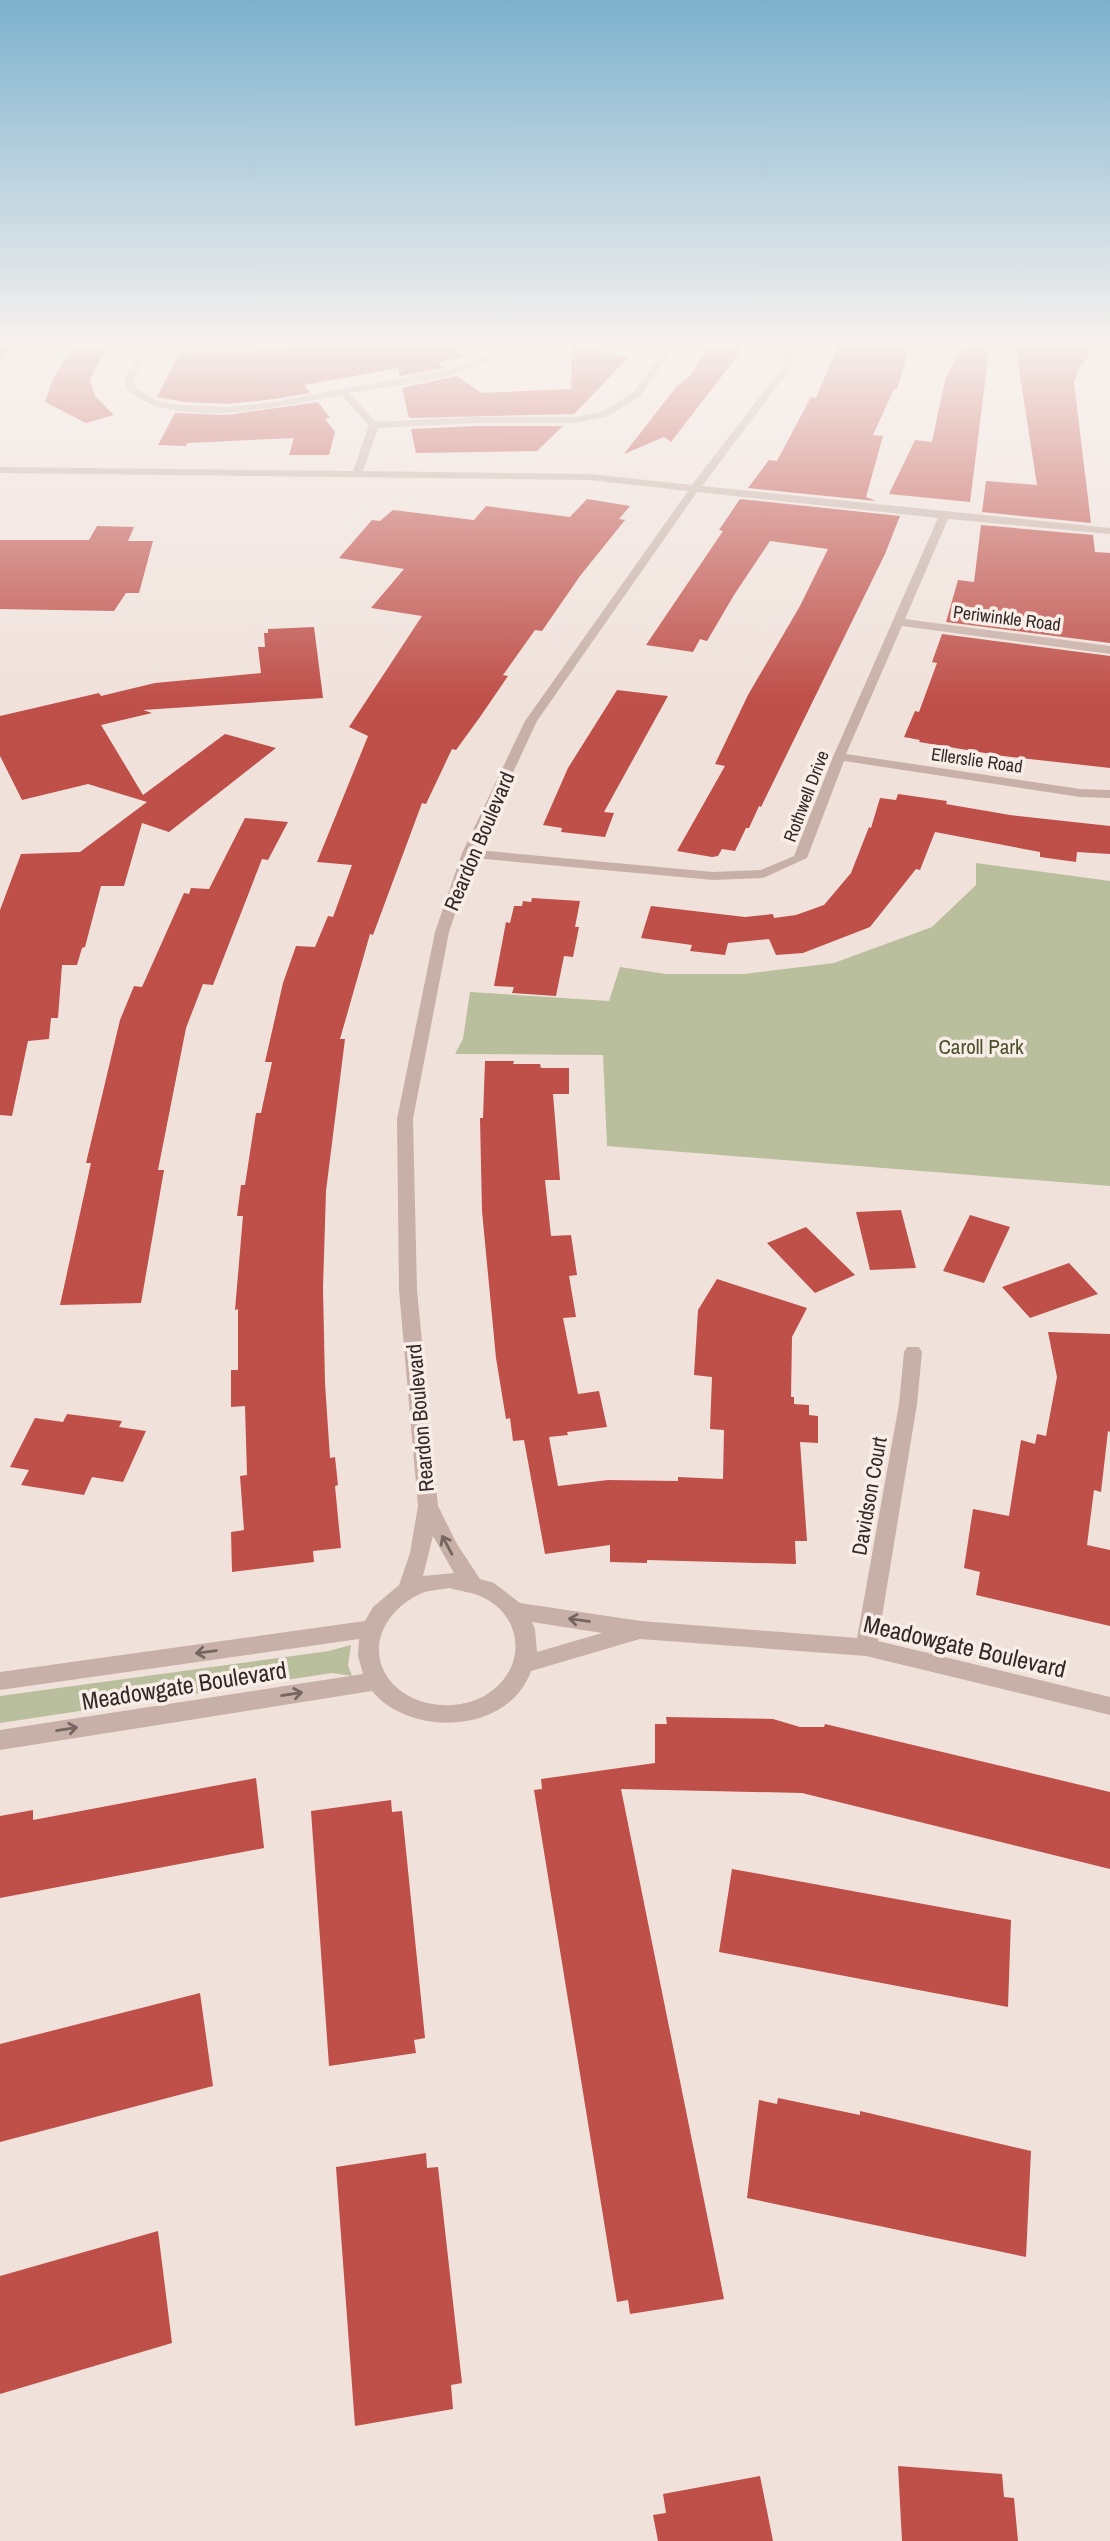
<svg xmlns="http://www.w3.org/2000/svg" width="1110" height="2541" viewBox="0 0 1110 2541" font-family="'Archivo Narrow',sans-serif">
  <style>
    .green { fill: #b9be9c }
    .building { fill: #bf4f49 }
    .lines { fill: none; stroke-linecap: round; stroke-linejoin: round }
    .minor { fill: #c7b0a7; fill-rule: evenodd }
    .major { fill: #765d59; fill-rule: evenodd }
    .oneway { stroke: #766661 }
    .labels { text-anchor: middle; dominant-baseline: central; stroke-width: 7; stroke-linejoin: round; paint-order: stroke }
    .far-street-label { font-size: 18px; fill: #342927; stroke: #f8ede7 }
    .street-label { font-size: 21px; fill: #342927; stroke: #f8ede7 }
    .park-label { font-size: 21px; fill: #4b512c; stroke: #f8ede7 }
    .near-street-label { font-size: 24px; fill: #342927; stroke: #f8ede7 }
  </style>
  <rect width="100%" height="100%" fill="#f0e2db"/>
  <g class="green">
    <polygon points="976,863 1110,881 1110,1186 607,1146 603,1055 455,1054 463,1039 470,992 609,1001 620,967 666,974 744,974 834,963 932,927 976,885"/>
    <polygon points="351,1645 348,1665 352,1676 332,1673 0,1723 0,1696 329,1651"/>
  </g>
  <g class="building">
    <polygon points="299,343 476,343 462,350 463,357 438,363 444,368 400,376 398,368 304,385 310,393 274,399 227,404 184,402 157,397 179,353 257,353 255,348"/>
    <polygon points="572,343 599,343 599,353 630,356 574,414 409,418 402,388 457,376 481,393 571,389"/>
    <polygon points="713,343 743,343 738,349 742,350 671,442 664,437 624,454 677,386 691,375 704,352"/>
    <polygon points="839,343 911,343 897,389 894,389 873,435 883,436 866,497 876,501 748,488 769,460 777,461 811,397 816,398"/>
    <polygon points="963,343 990,343 970,502 889,494 915,440 932,442 945,380"/>
    <polygon points="1015,343 1099,343 1078,370 1074,383 1091,523 982,512 986,481 1037,485"/>
    <polygon points="73,345 108,345 90,379 95,396 114,415 86,423 45,402 53,379"/>
    <polygon points="318,402 330,418 325,419 335,432 329,455 289,455 294,438 187,443 186,446 158,445 175,413 227,415"/>
    <polygon points="476,426 563,426 537,451 416,453 411,429"/>
    <polygon points="587,499 630,506 619,519 625,520 580,576 542,631 535,630 503,675 508,676 480,717 456,750 452,749 426,804 422,803 373,935 370,934 340,1039 345,1039 326,1191 323,1288 325,1383 330,1458 335,1457 338,1485 335,1486 341,1548 313,1551 314,1562 232,1572 231,1532 244,1530 240,1476 247,1475 245,1406 231,1407 231,1370 238,1370 238,1309 235,1310 243,1216 237,1216 241,1185 245,1185 256,1113 261,1113 272,1062 265,1062 283,983 296,946 315,947 328,916 333,917 352,865 317,862 368,736 349,727 422,616 371,608 404,569 339,558 372,520 380,521 393,510 474,520 486,506 570,517"/>
    <polygon points="740,499 900,516 885,554 761,807 759,806 749,828 746,828 735,851 722,849 718,856 712,857 677,851 725,766 715,764 748,695 800,606 828,549 770,541 734,595 707,641 700,639 693,652 646,645 723,531 719,530"/>
    <polygon points="981,525 1093,535 1095,552 1110,553 1110,643 946,622 958,580 974,582"/>
    <polygon points="97,526 134,527 128,541 153,541 139,593 126,593 114,611 0,609 0,540 89,540"/>
    <polygon points="314,627 323,698 143,710 152,713 101,725 143,795 225,734 276,748 169,832 142,823 124,886 101,886 85,947 82,948 77,965 62,965 58,1018 51,1018 49,1039 28,1041 12,1116 0,1115 0,910 21,854 80,852 147,802 88,784 22,800 0,756 0,716 99,693 101,696 155,683 261,673 258,647 265,647 264,633 268,633 268,629"/>
    <polygon points="942,634 1110,656 1110,768 1003,756 919,742 920,740 904,737 915,711 919,712 937,663 932,662"/>
    <polygon points="617,690 668,696 604,812 614,813 605,837 561,832 562,828 543,825 568,768"/>
    <polygon points="898,794 947,801 946,804 1010,815 1110,826 1110,854 1077,852 1076,862 1040,857 1040,852 935,832 920,870 916,869 870,927 803,953 776,955 769,939 728,943 725,955 690,951 692,945 641,938 651,906 745,917 773,914 774,918 796,915 824,905 851,873 869,827 871,828 880,798 896,800"/>
    <polygon points="245,818 288,822 268,860 262,859 213,985 203,984 186,1028 158,1170 164,1170 141,1303 60,1305 91,1163 86,1163 120,1020 134,986 142,987 184,893 189,894 191,888 209,889"/>
    <polygon points="532,898 580,901 575,927 579,927 573,957 564,956 556,996 512,993 514,987 494,986 506,922 510,923 514,906 522,906 523,901 531,902"/>
    <polygon points="485,1061 514,1061 513,1064 540,1064 541,1068 569,1068 569,1094 553,1094 560,1180 545,1180 551,1236 571,1235 577,1275 569,1276 576,1317 563,1318 578,1394 599,1391 607,1427 567,1432 568,1435 549,1437 558,1486 608,1480 678,1481 678,1477 723,1479 724,1430 710,1429 712,1377 694,1375 698,1310 717,1279 807,1308 792,1337 791,1397 794,1397 794,1404 809,1405 809,1415 818,1416 818,1443 800,1442 807,1541 795,1541 796,1564 647,1560 647,1563 610,1562 610,1545 545,1554 524,1440 513,1441 510,1418 506,1419 496,1358 482,1211 480,1118 483,1118"/>
    <polygon points="901,1210 916,1268 870,1270 856,1212"/>
    <polygon points="970,1215 1010,1227 984,1283 943,1271"/>
    <polygon points="806,1227 855,1275 815,1293 767,1243"/>
    <polygon points="1069,1263 1098,1294 1030,1318 1002,1287"/>
    <polygon points="1048,1332 1110,1334 1110,1432 1108,1431 1101,1492 1094,1490 1087,1545 1110,1550 1110,1626 976,1595 980,1572 964,1568 973,1509 1009,1516 1021,1440 1035,1444 1037,1434 1046,1436 1057,1377"/>
    <polygon points="67,1414 122,1421 119,1427 146,1431 123,1482 92,1477 84,1495 21,1485 29,1470 10,1467 35,1418 63,1422"/>
    <polygon points="666,1717 773,1719 800,1727 824,1727 825,1724 1110,1792 1110,1869 802,1793 621,1789 724,2299 630,2314 628,2300 617,2302 534,1790 542,1789 541,1779 655,1763 655,1724 667,1724"/>
    <polygon points="256,1778 264,1848 0,1898 0,1816 33,1810 33,1820"/>
    <polygon points="391,1800 392,1812 402,1811 425,2038 414,2040 416,2053 329,2066 311,1811"/>
    <polygon points="732,1869 1011,1920 1008,2007 719,1952"/>
    <polygon points="200,1993 213,2086 0,2142 0,2044"/>
    <polygon points="778,2098 860,2115 860,2111 1031,2151 1026,2257 747,2198 759,2100 777,2104"/>
    <polygon points="426,2153 427,2168 438,2167 462,2383 451,2385 453,2409 355,2426 336,2167"/>
    <polygon points="158,2231 172,2343 0,2394 0,2276"/>
    <polygon points="898,2466 1002,2474 1004,2497 1014,2498 1018,2541 902,2541"/>
    <polygon points="760,2476 773,2541 658,2541 653,2515 666,2513 663,2494"/>
  </g>
  <g class="lines">
    <path class="minor" d="M145 343H153L134 380 136 389 160 402 184 405 227 407 274 402 451 369 482 359 502 343H512C475 381 400 384 349 393L376 422 476 417H575L602 412 634 392 669 343H677L640 396 608 416 575 423H476L378 428 363 471 590 474 692 485 781 369 789 343H797L790 369 702 486 1110 528V534L948 519 905 619 1110 646V654L902 626 846 754 1080 789 1110 790V798L1080 797 844 761 807 858 763 878 713 880 474 858 449 932 413 1119 417 1290 438 1506 457 1544 480 1579 494 1583 520 1603 641 1621 857 1638 899 1404 904 1352 907 1347H919L922 1352 917 1404 878 1641 1110 1697V1715L866 1656 640 1639 531 1671C509 1734 411 1738 372 1691L0 1750V1730L363 1674 358 1656 359 1639 0 1690V1672L365 1621 373 1607 399 1585 410 1553 418 1506 399 1290 397 1119 435 932 462 853 525 721 688 491 590 480 0 473V467L353 471 369 425 341 395C282 406 218 422 158 407 148 404 138 397 129 392L124 380ZM697 492 938 518 833 757 794 856 761 870 713 872 477 850 537 721ZM433 1536 454 1573 423 1576ZM449 1588C459 1591 471 1592 480 1596 521 1613 528 1663 493 1690 462 1715 405 1709 385 1673 368 1642 389 1609 418 1595 427 1590 439 1590 449 1588ZM532 1622 602 1633 537 1652 535 1629Z"/>
    <polygon class="major" points="5,343 13,343 0,360 0,350"/>
  </g>
  <defs><path id="oneway-shaft" d="M-6 0H5M1.5-3L5.5 0L1.5 3" fill="none" stroke-width="1.6" stroke-linecap="round" stroke-linejoin="round" transform="scale(1.75)"/></defs>
  <g class="oneway">
    <use href="#oneway-shaft" transform="translate(447 1545) rotate(-118)"/>
    <use href="#oneway-shaft" transform="translate(579 1620) rotate(-172)"/>
    <use href="#oneway-shaft" transform="translate(206 1652) rotate(172)"/>
    <use href="#oneway-shaft" transform="translate(292 1694) rotate(-9)"/>
    <use href="#oneway-shaft" transform="translate(67 1729) rotate(-9)"/>
  </g>
  <linearGradient id="sky" x2="0" y2="1"><stop stop-color="#7cb1cd"/><stop offset="0.49" stop-color="#f8f2ef"/><stop offset="1" stop-color="#f8f2ef" stop-opacity="0"/></linearGradient>
  <rect width="1110" height="699" fill="url(#sky)"/>
  <g class="labels">
    <g class="far-street-label">
      <text transform="translate(1007 618) rotate(7)">Periwinkle Road</text>
      <text transform="translate(977 760) rotate(8)">Ellerslie Road</text>
      <text transform="translate(806 796) rotate(-69)">Rothwell Drive</text>
    </g>
    <g class="street-label">
      <text transform="translate(479 841) rotate(-67)">Reardon Boulevard</text>
      <text transform="translate(420 1418) rotate(-95)">Reardon Boulevard</text>
      <text transform="translate(869 1496) rotate(-80)">Davidson Court</text>
    </g>
    <g class="park-label">
      <text x="981" y="1046">Caroll Park</text>
    </g>
    <g class="near-street-label">
      <text transform="translate(965 1646) rotate(13)">Meadowgate Boulevard</text>
      <text transform="translate(184 1685) rotate(-9)">Meadowgate Boulevard</text>
    </g>
  </g>
</svg>
